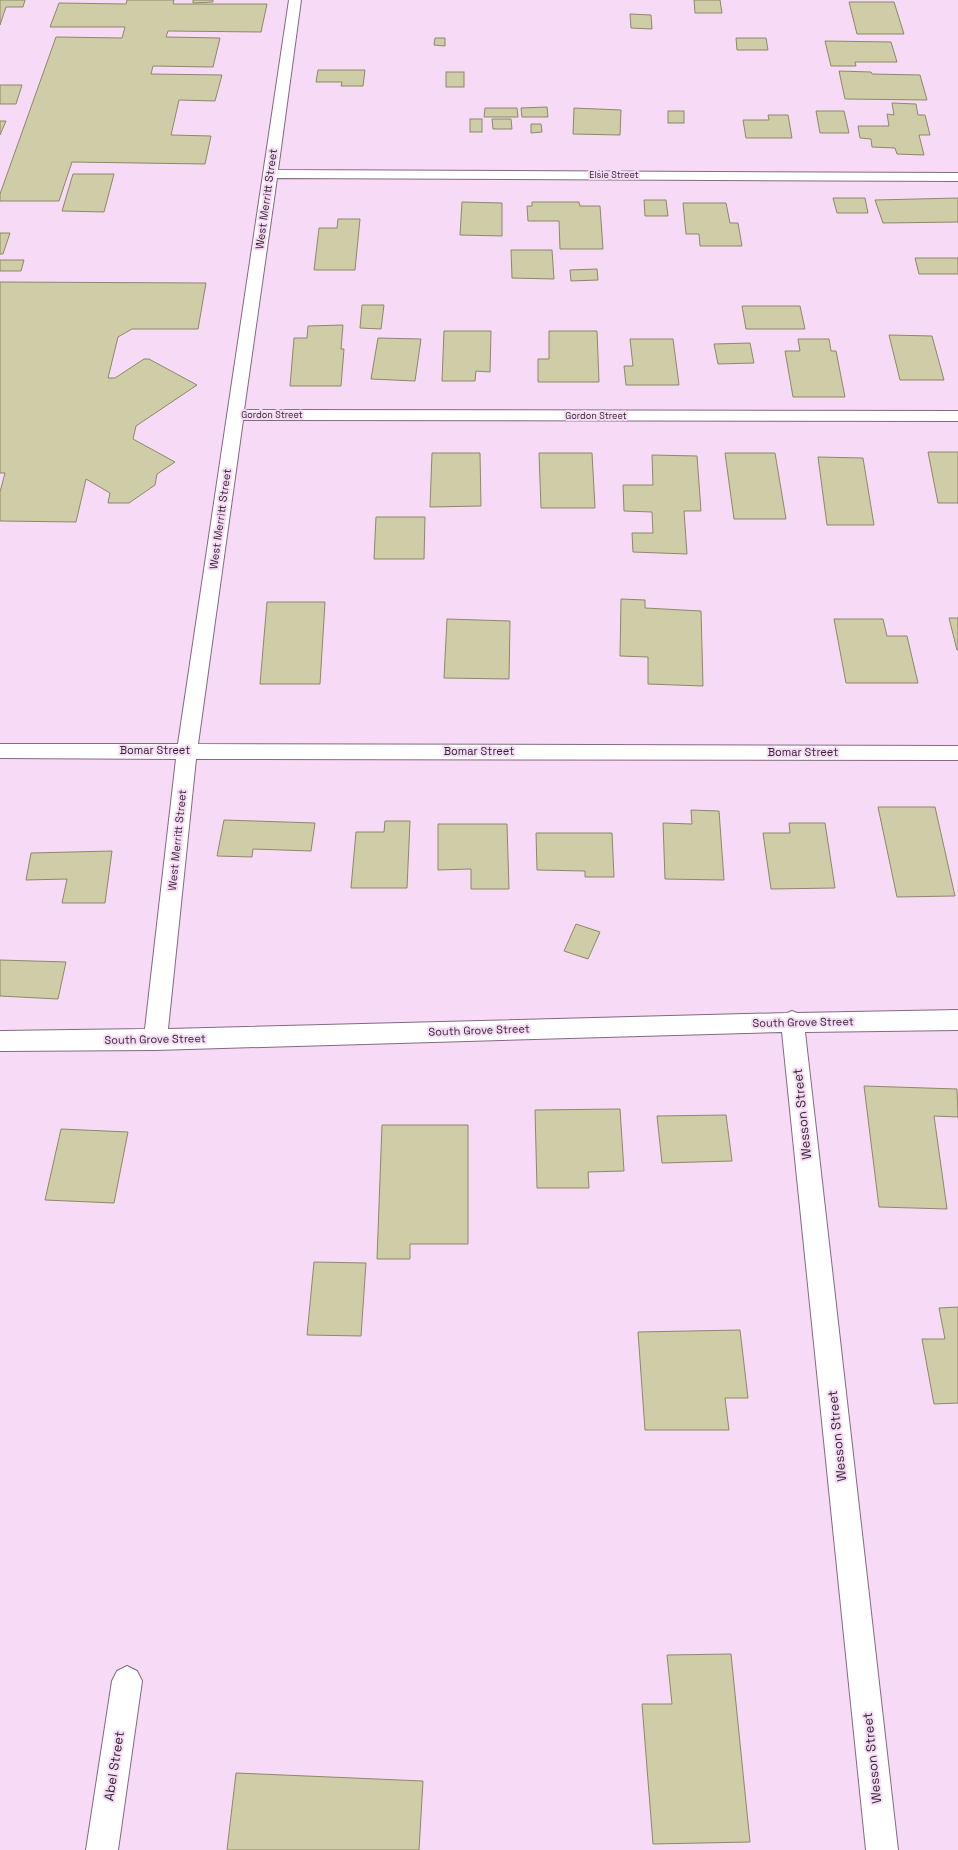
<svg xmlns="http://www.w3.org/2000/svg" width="958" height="1850" viewBox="0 0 958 1850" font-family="'Space Grotesk',sans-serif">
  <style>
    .building { fill: #cfcca8; stroke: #8c8967 }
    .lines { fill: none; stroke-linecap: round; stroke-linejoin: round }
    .minor-casing { stroke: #836a82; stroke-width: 2 }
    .minor { fill: #fff; fill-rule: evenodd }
    .labels { text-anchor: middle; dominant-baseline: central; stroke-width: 4; stroke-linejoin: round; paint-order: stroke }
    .far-street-label { font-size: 9px; fill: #322731; stroke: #f7dbf6 }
    .street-label { font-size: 11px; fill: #322731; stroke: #f7dbf6 }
    .near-street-label { font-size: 13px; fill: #322731; stroke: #f7dbf6 }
  </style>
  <rect width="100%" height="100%" fill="#f7dbf6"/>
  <g class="building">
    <polygon points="0,0 25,0 23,7 6,7 0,25"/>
    <polygon points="127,0 174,0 173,4 267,4 261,32 168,31 166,37 220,38 213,67 153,66 151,74 222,75 215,101 179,100 171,135 211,136 205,164 72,162 59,201 0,201 0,194 56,37 122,38 125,27 50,27 59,3 126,4"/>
    <polygon points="193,0 213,0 213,2 193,3"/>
    <polygon points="694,0 720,0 722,13 695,13"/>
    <polygon points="849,2 894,2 904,34 857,34"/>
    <polygon points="630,14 651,15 652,29 631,28"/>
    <polygon points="435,38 445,38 445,46 434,45"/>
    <polygon points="736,38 766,38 768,50 737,50"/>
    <polygon points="825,41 891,42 897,62 855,62 856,66 831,66"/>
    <polygon points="318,70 365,70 363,86 341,86 342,82 316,82"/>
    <polygon points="839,71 871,72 872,74 920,75 927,100 845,99"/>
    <rect x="446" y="72" width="18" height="15"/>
    <polygon points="0,85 22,85 16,104 0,104"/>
    <polygon points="892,103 916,104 918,115 925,115 930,135 919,135 924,155 897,154 895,148 872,147 871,139 860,138 858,126 889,126 887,114 894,115"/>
    <polygon points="547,107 548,117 522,117 521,108"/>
    <polygon points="485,108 517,108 518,117 484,117"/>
    <polygon points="574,108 621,110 620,135 573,134"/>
    <rect x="668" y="111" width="16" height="12"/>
    <polygon points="816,111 844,111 849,133 820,133"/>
    <polygon points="768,115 788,115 792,138 746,138 743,120 769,120"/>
    <rect x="470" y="119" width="12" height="13"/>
    <polygon points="492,119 511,119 512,129 493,129"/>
    <polygon points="0,121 6,121 0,135"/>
    <polygon points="531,124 541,124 542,132 531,133"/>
    <polygon points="73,174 114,174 104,212 62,211"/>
    <polygon points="833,198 865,198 868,213 837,213"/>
    <polygon points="958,198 958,222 883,223 875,200"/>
    <polygon points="644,200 666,200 668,216 645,216"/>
    <polygon points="462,202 502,203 502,236 460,235"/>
    <polygon points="532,202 579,202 580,206 600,206 603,249 560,249 559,221 528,221 527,206 532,206"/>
    <polygon points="683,203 726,203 730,223 738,223 742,246 700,246 699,234 686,234"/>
    <polygon points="338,219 360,219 355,270 314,270 319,228 337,228"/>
    <polygon points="0,233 10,233 3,254 0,254"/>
    <polygon points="511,250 552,250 554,279 512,278"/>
    <polygon points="915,258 958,258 958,274 919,274"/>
    <polygon points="0,260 24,260 21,271 0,271"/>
    <polygon points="597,269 598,280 571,281 570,270"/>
    <polygon points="0,282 206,283 198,329 132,329 118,337 108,378 115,378 144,359 149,359 197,385 136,426 133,439 175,462 157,474 155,485 129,503 108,503 110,493 86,479 76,522 0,521 0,492 5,473 0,473"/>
    <polygon points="362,305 384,305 381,329 360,328"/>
    <polygon points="742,306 800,306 805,329 746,329"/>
    <polygon points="343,325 341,349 344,349 341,386 290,386 294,338 307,338 308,326"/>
    <polygon points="444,331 491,331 490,372 476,371 475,381 442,381"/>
    <polygon points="549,331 597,331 599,382 538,382 538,359 549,359"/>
    <polygon points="889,335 932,336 944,380 900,380"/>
    <polygon points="378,338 421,339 415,381 371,379"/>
    <polygon points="630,339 673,339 679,385 626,385 624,366 633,366"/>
    <polygon points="798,339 829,339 831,351 836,351 845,397 793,397 785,351 800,351"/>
    <polygon points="750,343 754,363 718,364 714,344"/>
    <polygon points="928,452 958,452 958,503 938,503"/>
    <polygon points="432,453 480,453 481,506 430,507"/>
    <polygon points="539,453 592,453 595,508 541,508"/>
    <polygon points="725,453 775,453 786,519 734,519"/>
    <polygon points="652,455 697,456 701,511 684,511 687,554 633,552 632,533 653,533 652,512 624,511 623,485 653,485"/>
    <polygon points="818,457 863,458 874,525 827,525"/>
    <polygon points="376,517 425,517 424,559 374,559"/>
    <polygon points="621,599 645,600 645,608 701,611 703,686 648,684 648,657 620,656"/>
    <polygon points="267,602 325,602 320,684 260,684"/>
    <polygon points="949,618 958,618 958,650 957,650"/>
    <polygon points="447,619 510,621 509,679 444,678"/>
    <polygon points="834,619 883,619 887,636 907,636 918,683 846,683"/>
    <polygon points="878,807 935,807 955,896 897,897"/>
    <polygon points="691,810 719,811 724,880 665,879 663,823 692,824"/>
    <polygon points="224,820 315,823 311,851 253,849 252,857 217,856"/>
    <polygon points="385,821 410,821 407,888 351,888 356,832 384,832"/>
    <polygon points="789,823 825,823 835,888 771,889 763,833 790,833"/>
    <polygon points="438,824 507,824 509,889 471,889 471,869 438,870"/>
    <polygon points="536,833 612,833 614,877 585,877 585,871 537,870"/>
    <polygon points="112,851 105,903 62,903 67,879 26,880 31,853"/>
    <polygon points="576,924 600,932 588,959 564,951"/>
    <polygon points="0,960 66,962 58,999 0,996"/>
    <polygon points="864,1086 957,1089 958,1117 934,1116 947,1209 879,1207"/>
    <polygon points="620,1109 624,1171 588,1172 589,1188 537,1188 535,1110"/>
    <polygon points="726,1115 732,1161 662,1163 657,1116"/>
    <polygon points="382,1125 468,1125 468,1244 410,1244 410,1259 377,1259"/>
    <polygon points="61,1129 128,1132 114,1203 45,1200"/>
    <polygon points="314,1262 366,1263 361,1336 307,1335"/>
    <polygon points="958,1307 958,1403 934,1404 922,1339 945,1339 939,1308"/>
    <polygon points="740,1330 748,1398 725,1398 729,1430 645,1430 638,1332"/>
    <polygon points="731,1654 750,1842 653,1844 642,1704 672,1704 667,1655"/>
    <polygon points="236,1773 423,1781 419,1850 227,1850"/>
  </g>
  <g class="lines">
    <g class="minor-casing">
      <g id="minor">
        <polygon points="289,0 301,0 278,170 958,173 958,181 277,178 244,410 958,411 958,421 243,420 198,744 958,746 958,760 196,759 168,1029 787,1013 792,1011 797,1013 958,1010 958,1030 805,1032 898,1850 866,1850 782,1032 155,1050 0,1051 0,1031 145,1029 176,759 0,758 0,744 178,744"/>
        <polygon points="127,1666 137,1671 142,1681 118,1850 86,1850 112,1681 117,1671"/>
      </g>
    </g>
    <use href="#minor" class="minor"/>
  </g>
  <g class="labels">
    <g class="far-street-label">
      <text x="614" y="175">Elsie Street</text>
      <text x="272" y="415">Gordon Street</text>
      <text x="596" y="416">Gordon Street</text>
    </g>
    <g class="street-label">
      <text transform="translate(266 199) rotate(-82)">West Merritt Street</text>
      <text transform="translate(220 519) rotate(-82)">West Merritt Street</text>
      <text x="155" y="750">Bomar Street</text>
      <text x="479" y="751">Bomar Street</text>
      <text x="803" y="752">Bomar Street</text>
      <text transform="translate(177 840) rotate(-84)">West Merritt Street</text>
      <text transform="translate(803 1022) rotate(-1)">South Grove Street</text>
      <text transform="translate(479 1030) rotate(-2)">South Grove Street</text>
      <text transform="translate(155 1039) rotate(-1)">South Grove Street</text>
    </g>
    <g class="near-street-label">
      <text transform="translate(802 1114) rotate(-96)">Wesson Street</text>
      <text transform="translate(837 1436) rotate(-96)">Wesson Street</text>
      <text transform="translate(872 1758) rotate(-96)">Wesson Street</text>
      <text transform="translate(114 1766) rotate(-81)">Abel Street</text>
    </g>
  </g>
</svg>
